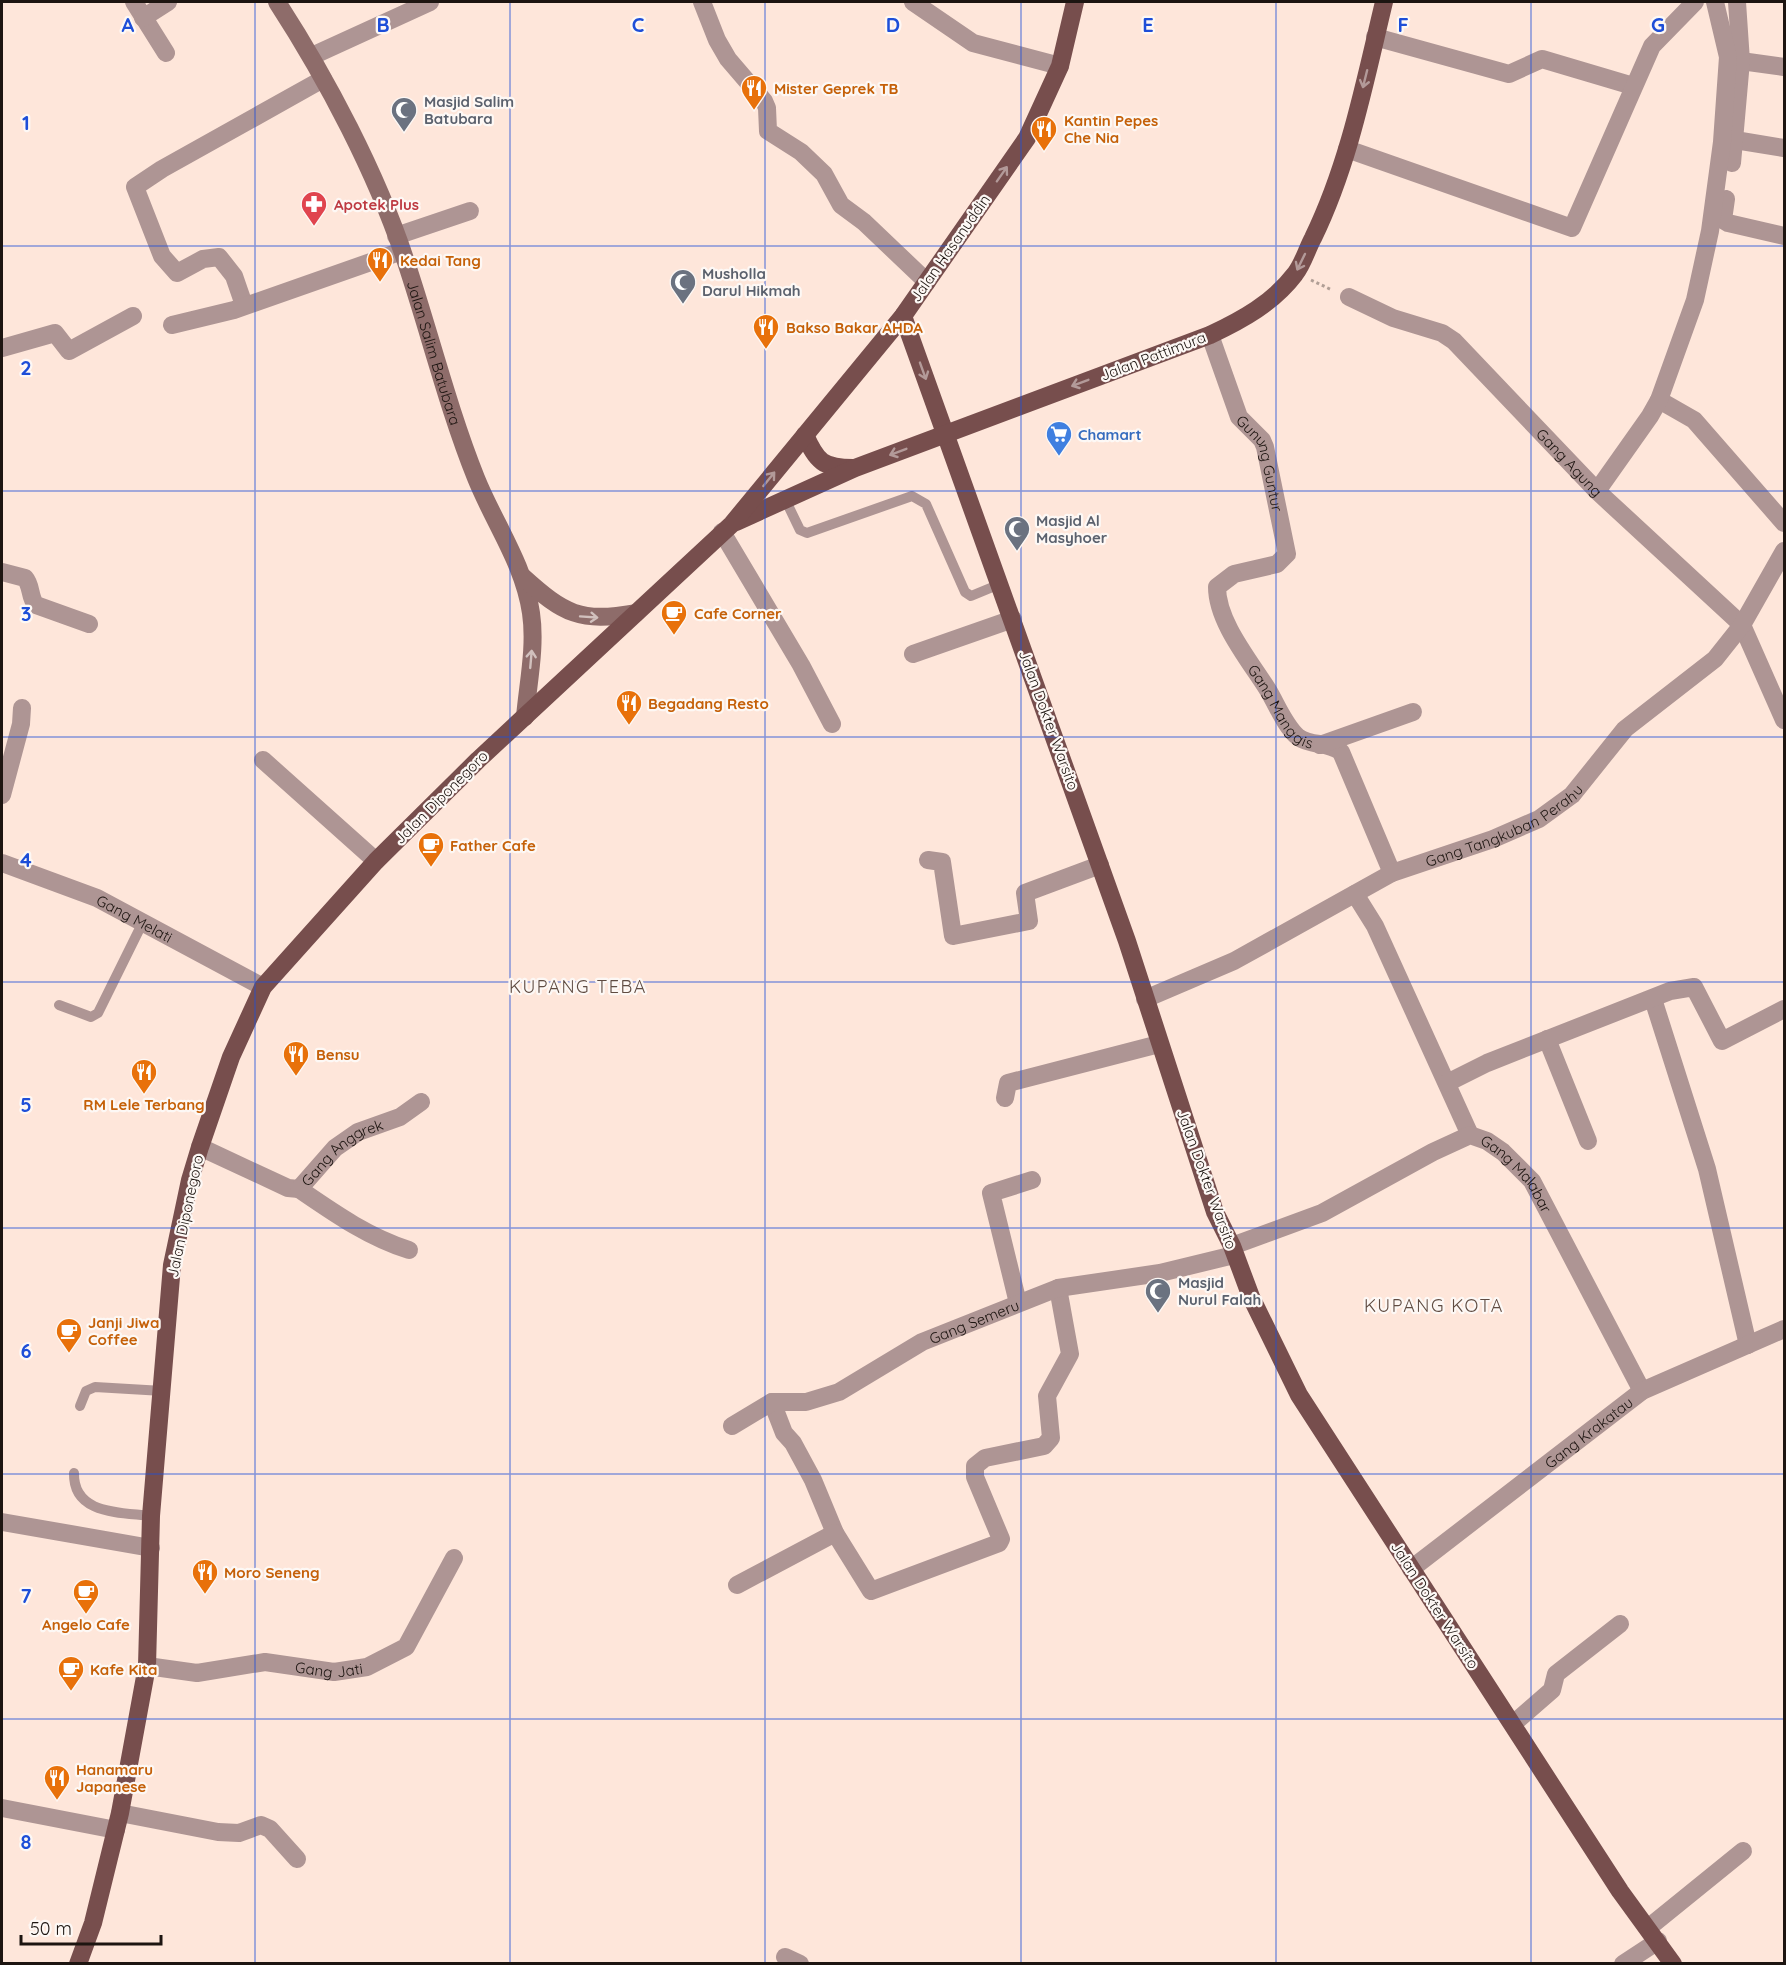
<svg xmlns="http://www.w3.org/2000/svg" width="1786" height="1965" viewBox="0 0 1786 1965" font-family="Quicksand,sans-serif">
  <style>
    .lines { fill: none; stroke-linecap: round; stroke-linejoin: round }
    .path { stroke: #b09e95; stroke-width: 3; stroke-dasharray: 3 3; stroke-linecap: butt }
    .lane { stroke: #ae9594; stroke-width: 10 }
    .street { stroke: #ae9594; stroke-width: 18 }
    .secondary { stroke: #8e6c6a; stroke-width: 18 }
    .primary { stroke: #774e4d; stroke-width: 18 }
    .oneway { stroke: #b39a99 }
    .oneway2 { stroke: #d1c0bd }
    .grid { fill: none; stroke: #1d4ed8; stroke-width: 1.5; stroke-opacity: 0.55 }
    .labels { text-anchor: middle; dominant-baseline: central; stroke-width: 4.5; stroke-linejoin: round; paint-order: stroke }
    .food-label { font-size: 15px; font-weight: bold; fill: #c56008; stroke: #fdf8f5; text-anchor: start }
    .worship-label { font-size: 15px; font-weight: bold; fill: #5b616d; stroke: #fdf8f5; text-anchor: start }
    .health-label { font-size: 15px; font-weight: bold; fill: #be3a42; stroke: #fdf8f5; text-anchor: start }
    .street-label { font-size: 15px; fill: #1d1511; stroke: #fdf8f5 }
    .shop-label { font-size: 15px; font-weight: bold; fill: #366cbe; stroke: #fdf8f5; text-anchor: start }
    .quarter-label { font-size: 18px; letter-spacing: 1.5px; fill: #604c42; stroke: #fdf8f5 }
    .grid-label { font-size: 20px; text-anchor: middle; font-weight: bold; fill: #1d4ed8; stroke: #fdf8f5; stroke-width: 4.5; stroke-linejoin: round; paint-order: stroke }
  </style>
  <rect width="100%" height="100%" fill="#fee6da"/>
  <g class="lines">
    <polyline class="path" points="1311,280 1332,290"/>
    <g class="lane">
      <polyline points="785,499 800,530 807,533 912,496 926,504 965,592 971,596 1000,584"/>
      <polyline points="59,1005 91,1017 98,1013 142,924"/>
      <polyline points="80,1406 86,1391 95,1387 163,1391"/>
      <path d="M74 1473C73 1515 121 1512 151 1516"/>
    </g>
    <g class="street">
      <polyline points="134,2 166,53"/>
      <polyline points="702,2 717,40 728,59 764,101 767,108 768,131 801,152 824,174 841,205 864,222 927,282"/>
      <polyline points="913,2 973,43 1060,66"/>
      <polyline points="143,18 168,2"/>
      <polyline points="1375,37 1509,74 1542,59 1633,86"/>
      <polyline points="312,56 430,2"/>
      <polyline points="1741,61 1784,67"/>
      <polyline points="1735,140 1784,148"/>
      <polyline points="1347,149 1572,228 1652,46 1695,2"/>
      <polyline points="1732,163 1741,61 1737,2"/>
      <polyline points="1726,199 1723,220 1728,223 1784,236"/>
      <polyline points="396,236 470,211"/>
      <path id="s1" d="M1349 297 1393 318 1442 333 1454 341 1597 491 1742 625 1784 720"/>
      <polyline points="244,305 234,276 219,257 203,259 177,273 162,256 135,187 162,169 323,79"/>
      <polyline points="172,325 234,310 402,251"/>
      <path id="s2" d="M1210 335 1239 417 1262 440 1265 447 1287 554 1277 564 1234 574 1217 587C1217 622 1250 661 1268 690 1277 705 1285 726 1298 737 1312 747 1328 741 1341 752L1392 873"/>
      <polyline points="2,348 55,333 69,351 133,316"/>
      <polyline points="1659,400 1694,420 1784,523"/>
      <polyline points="1597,491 1650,416 1659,400 1695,300 1710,231 1722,142 1728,57 1715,2"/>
      <polyline points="722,532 801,665 832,724"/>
      <path d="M2 572 25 578C32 586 29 597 36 605L89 624"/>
      <polyline points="913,654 1013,619"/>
      <polyline points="1320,745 1413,712"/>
      <polyline points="263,760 376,861"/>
      <polyline points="2,795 21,724 22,708"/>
      <polyline points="928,860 942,862 953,936 1029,921 1025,893 1100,865"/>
      <path id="s3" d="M2 863 97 898 263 987"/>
      <polyline points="1355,894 1375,926 1470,1135"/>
      <path id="s4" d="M1145 999 1234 961 1392 873 1493 839 1539 819 1572 795 1625 729 1715 659 1742 625 1784 551"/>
      <polyline points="1653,999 1707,1169 1748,1345"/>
      <polyline points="1547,1039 1588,1141"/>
      <polyline points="1447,1083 1487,1063 1670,991 1694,987 1722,1041 1784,1009"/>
      <polyline points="1005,1098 1008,1083 1159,1044"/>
      <path id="s5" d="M200 1147 288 1188 299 1189 335 1148 358 1132 400 1117 421 1102"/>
      <path d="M299 1189C334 1213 368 1237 409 1250"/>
      <path id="s6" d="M1232 1246 1322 1213 1433 1152 1470 1135 1487 1141 1503 1152 1532 1181 1642 1391"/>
      <polyline points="1018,1303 991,1193 1032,1180"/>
      <polyline points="772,1402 784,1433 793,1443 813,1480 835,1533 871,1591 999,1543 1001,1539 975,1477 975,1466 985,1458 1044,1446 1051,1438 1047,1396 1070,1354 1058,1288"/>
      <path id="s7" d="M732 1426 772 1402H806L839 1392 922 1342 1058 1288 1160 1273 1234 1255"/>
      <polyline points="2,1522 151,1548"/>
      <path id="s8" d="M1411 1569 1642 1391 1784 1329"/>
      <polyline points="737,1585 835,1533"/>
      <path id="s9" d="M147 1666 197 1673 265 1662 334 1672 367 1667 406 1647 454 1558"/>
      <polyline points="1513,1724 1552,1690 1556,1674 1620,1624"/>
      <polyline points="2,1808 116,1830"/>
      <polyline points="120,1813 218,1832 239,1833 261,1825 270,1829 297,1859"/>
      <polyline points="1648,1928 1743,1851"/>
      <polyline points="785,1957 800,1964"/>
      <polyline points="1623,1964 1658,1941"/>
    </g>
    <g class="secondary">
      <path id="s10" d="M277 2C327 79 377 174 406 262 430 334 448 408 476 478 494 523 524 564 531 613 536 647 528 683 525 717"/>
      <path d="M523 577C564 614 580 623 636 613"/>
    </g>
    <g class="primary">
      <polyline points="903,316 1127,941 1215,1212 1232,1246 1251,1297 1299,1395 1620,1891 1673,1964"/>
      <path d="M805 435C817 462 823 468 853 468"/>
      <path d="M736 522 855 468 1210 335C1242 320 1273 303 1295 274 1303 264 1307 249 1313 238 1349 164 1365 81 1384 2"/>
      <polyline points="78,1964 93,1923 120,1813 147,1666 151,1516 172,1265 190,1180 200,1147 231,1057 263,987 376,861 478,760 732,524 903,316 1027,138 1060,66 1075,2"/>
    </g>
  </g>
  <defs><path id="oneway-shaft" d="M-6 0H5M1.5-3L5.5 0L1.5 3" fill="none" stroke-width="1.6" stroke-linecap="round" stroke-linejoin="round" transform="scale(1.5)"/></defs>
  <g class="oneway">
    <use href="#oneway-shaft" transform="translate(1365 79) rotate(104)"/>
    <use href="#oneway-shaft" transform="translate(1002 174) rotate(-55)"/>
    <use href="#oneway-shaft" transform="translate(1301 262) rotate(116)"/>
    <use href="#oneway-shaft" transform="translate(923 371) rotate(70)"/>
    <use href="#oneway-shaft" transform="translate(1080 383) rotate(159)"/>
    <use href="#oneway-shaft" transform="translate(898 452) rotate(159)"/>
    <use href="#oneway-shaft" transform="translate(769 479) rotate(-51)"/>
  </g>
  <g class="oneway2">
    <use href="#oneway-shaft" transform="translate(589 617) rotate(4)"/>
    <use href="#oneway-shaft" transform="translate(531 659) rotate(-85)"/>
  </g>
  <path class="grid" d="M255 2V1964M510 2V1964M765 2V1964M1021 2V1964M1276 2V1964M1531 2V1964M2 246H1784M2 491H1784M2 737H1784M2 982H1784M2 1228H1784M2 1474H1784M2 1719H1784"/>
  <defs>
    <g id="restaurant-pin" transform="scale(1.35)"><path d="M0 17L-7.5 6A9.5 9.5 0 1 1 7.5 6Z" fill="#e8710a" stroke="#fdf8f5"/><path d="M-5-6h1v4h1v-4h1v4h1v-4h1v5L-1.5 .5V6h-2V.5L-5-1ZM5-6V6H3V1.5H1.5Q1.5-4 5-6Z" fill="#fff"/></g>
    <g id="mosque-pin" transform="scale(1.35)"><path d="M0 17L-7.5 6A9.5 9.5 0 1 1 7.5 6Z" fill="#6b7280" stroke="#fdf8f5"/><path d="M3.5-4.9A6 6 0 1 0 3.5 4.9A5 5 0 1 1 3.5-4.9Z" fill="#fff"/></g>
    <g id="pharmacy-pin" transform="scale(1.35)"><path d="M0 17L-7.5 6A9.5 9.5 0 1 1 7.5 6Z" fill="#e0444e" stroke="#fdf8f5"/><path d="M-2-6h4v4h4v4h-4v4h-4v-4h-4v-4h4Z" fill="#fff"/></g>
    <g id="supermarket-pin" transform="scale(1.35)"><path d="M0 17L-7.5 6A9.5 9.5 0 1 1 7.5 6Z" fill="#3f7fe0" stroke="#fdf8f5"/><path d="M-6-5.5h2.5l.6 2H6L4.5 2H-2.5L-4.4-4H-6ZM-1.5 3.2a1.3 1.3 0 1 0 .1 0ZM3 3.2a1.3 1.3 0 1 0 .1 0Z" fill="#fff"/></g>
    <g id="cafe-pin" transform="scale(1.35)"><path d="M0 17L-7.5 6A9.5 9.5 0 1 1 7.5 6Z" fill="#e8710a" stroke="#fdf8f5"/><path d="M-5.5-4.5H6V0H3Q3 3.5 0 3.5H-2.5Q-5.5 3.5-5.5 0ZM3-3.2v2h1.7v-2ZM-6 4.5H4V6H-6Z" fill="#fff"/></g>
  </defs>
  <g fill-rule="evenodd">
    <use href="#restaurant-pin" x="754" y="88"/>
    <use href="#mosque-pin" x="404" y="110"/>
    <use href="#restaurant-pin" x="1044" y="129"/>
    <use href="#pharmacy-pin" x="314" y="204"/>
    <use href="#restaurant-pin" x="380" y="260"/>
    <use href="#mosque-pin" x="683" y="282"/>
    <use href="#restaurant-pin" x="766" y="327"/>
    <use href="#supermarket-pin" x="1059" y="434"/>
    <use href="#mosque-pin" x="1017" y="529"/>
    <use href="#cafe-pin" x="674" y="613"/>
    <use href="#restaurant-pin" x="629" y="703"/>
    <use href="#cafe-pin" x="431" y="845"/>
    <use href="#restaurant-pin" x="296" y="1054"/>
    <use href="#restaurant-pin" x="144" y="1072"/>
    <use href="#mosque-pin" x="1158" y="1291"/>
    <use href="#cafe-pin" x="69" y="1331"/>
    <use href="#restaurant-pin" x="205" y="1572"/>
    <use href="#cafe-pin" x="86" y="1592"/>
    <use href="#cafe-pin" x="71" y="1669"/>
    <use href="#restaurant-pin" x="57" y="1778"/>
  </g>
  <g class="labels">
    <g class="food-label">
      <text x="774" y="88">Mister Geprek TB</text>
      <text x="1064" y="120">Kantin Pepes<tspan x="1064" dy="17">Che Nia</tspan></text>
      <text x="400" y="260">Kedai Tang</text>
      <text x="786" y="327">Bakso Bakar AHDA</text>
      <text x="694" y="613">Cafe Corner</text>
      <text x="648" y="703">Begadang Resto</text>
      <text x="450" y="845">Father Cafe</text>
      <text x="316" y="1054">Bensu</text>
      <text x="144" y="1104" text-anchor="middle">RM Lele Terbang</text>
      <text x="88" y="1322">Janji Jiwa<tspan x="88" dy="17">Coffee</tspan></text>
      <text x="224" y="1572">Moro Seneng</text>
      <text x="86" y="1624" text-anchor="middle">Angelo Cafe</text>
      <text x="90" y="1669">Kafe Kita</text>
      <text x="76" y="1769">Hanamaru<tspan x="76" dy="17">Japanese</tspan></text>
    </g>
    <g class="worship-label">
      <text x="424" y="101">Masjid Salim<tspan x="424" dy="17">Batubara</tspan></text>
      <text x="702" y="273">Musholla<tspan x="702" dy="17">Darul Hikmah</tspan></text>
      <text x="1036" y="520">Masjid Al<tspan x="1036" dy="17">Masyhoer</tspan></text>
      <text x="1178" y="1282">Masjid<tspan x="1178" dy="17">Nurul Falah</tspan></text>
    </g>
    <g class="health-label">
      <text x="334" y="204">Apotek Plus</text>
    </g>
    <g class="street-label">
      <text transform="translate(950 248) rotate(-55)">Jalan Hasanuddin</text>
      <text stroke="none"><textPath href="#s10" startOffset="386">Jalan Salim Batubara</textPath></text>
      <text transform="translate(1153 356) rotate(-21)">Jalan Pattimura</text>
      <text stroke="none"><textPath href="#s1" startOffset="282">Gang Agung</textPath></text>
      <text stroke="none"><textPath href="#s2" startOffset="140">Gunung Guntur</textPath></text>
      <text stroke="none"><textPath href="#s2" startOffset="454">Gang Manggis</textPath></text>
      <text transform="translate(1049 720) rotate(70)">Jalan Dokter Warsito</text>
      <text transform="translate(441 797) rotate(-45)">Jalan Diponegoro</text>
      <text stroke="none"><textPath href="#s4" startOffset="400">Gang Tangkuban Perahu</textPath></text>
      <text stroke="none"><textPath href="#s3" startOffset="144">Gang Melati</textPath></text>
      <text stroke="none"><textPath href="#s5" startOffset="166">Gang Anggrek</textPath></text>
      <text stroke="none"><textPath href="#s6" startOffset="326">Gang Malabar</textPath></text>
      <text transform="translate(1207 1179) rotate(70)">Jalan Dokter Warsito</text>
      <text transform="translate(185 1216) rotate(-78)">Jalan Diponegoro</text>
      <text stroke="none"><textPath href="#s7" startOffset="268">Gang Semeru</textPath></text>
      <text stroke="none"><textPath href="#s8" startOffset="224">Gang Krakatau</textPath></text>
      <text transform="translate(1435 1605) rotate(57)">Jalan Dokter Warsito</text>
      <text stroke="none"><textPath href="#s9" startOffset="184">Gang Jati</textPath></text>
    </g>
    <g class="shop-label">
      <text x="1078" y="434">Chamart</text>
    </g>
    <g class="quarter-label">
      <text x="578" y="986">KUPANG TEBA</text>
      <text x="1434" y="1305">KUPANG KOTA</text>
    </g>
  </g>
  <g class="grid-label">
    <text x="128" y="32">A</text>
    <text x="383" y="32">B</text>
    <text x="638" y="32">C</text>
    <text x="893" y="32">D</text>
    <text x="1148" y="32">E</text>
    <text x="1403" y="32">F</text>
    <text x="1658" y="32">G</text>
    <text x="26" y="130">1</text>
    <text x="26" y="375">2</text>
    <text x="26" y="621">3</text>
    <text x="26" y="867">4</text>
    <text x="26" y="1112">5</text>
    <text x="26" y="1358">6</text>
    <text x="26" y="1603">7</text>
    <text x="26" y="1849">8</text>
  </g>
  <rect width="1786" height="1965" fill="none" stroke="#1d1511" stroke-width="6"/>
  <path d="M21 1935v9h140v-9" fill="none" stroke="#1d1511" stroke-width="3"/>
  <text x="30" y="1935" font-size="18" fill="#1d1511" stroke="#fdf8f5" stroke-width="4.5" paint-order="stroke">50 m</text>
</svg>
